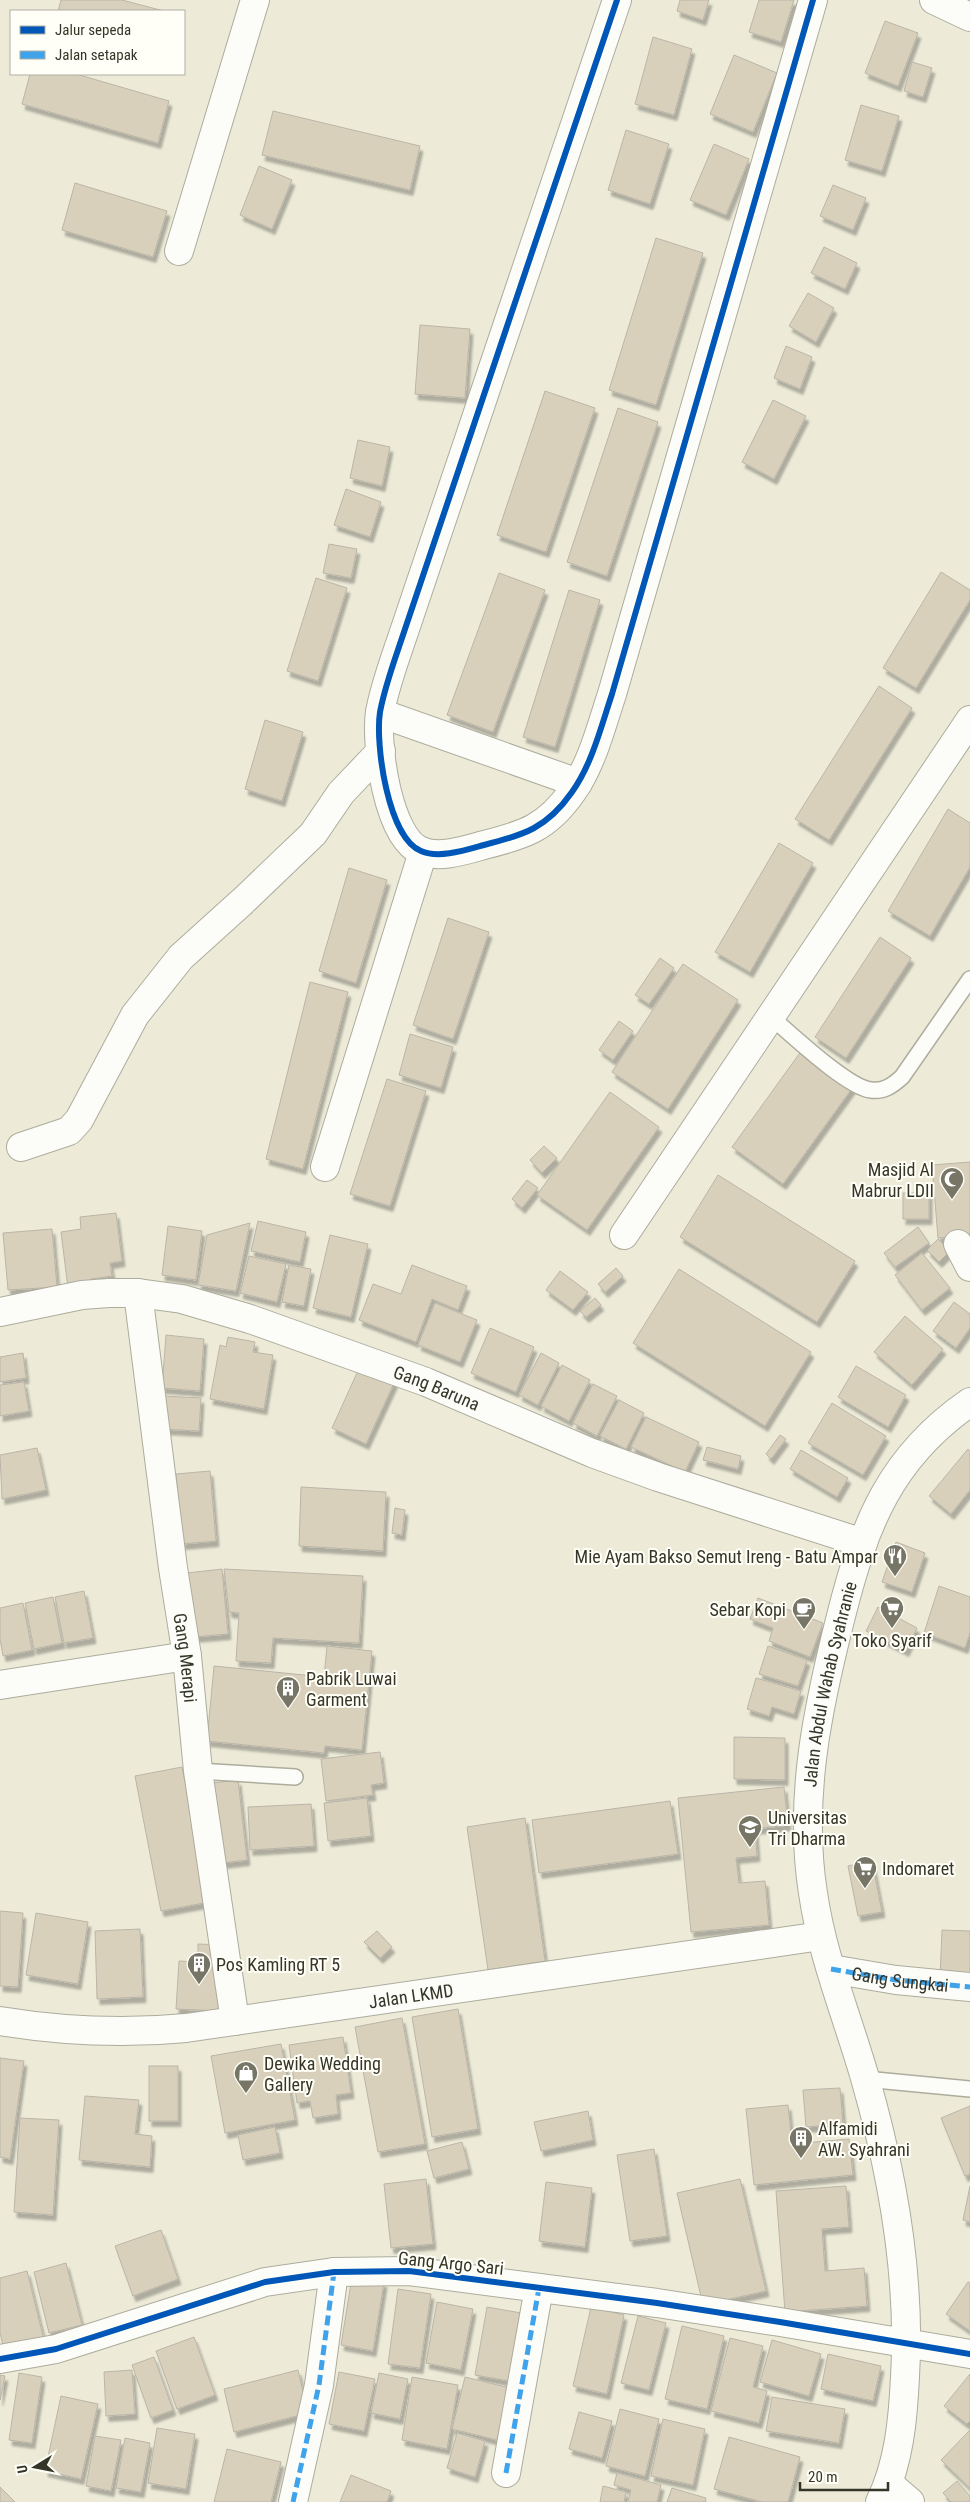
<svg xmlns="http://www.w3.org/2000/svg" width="970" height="2502" viewBox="0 0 970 2502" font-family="'Roboto Condensed',sans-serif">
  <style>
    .building { fill: #d9d0bc; stroke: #bab5a8; filter: url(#shadow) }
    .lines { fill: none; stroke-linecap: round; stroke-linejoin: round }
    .service-casing { stroke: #adac9d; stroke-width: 18 }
    .minor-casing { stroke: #adac9d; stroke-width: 30 }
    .tertiary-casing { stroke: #adac9d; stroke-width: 30 }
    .secondary-casing { stroke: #adac9d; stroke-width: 30 }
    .service { stroke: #fcfcf9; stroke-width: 15 }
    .minor { stroke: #fcfcf9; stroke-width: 28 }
    .tertiary { stroke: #fcfcf9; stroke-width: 28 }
    .secondary { stroke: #fcfcf9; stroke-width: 28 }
    .quiet { stroke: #3fa3eb; stroke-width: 5; stroke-dasharray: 10 5; stroke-linecap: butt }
    .cycleway-casing { stroke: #fffff8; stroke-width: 9 }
    .cycleway { stroke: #0057b8; stroke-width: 6 }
    .labels { text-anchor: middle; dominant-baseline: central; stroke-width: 4; stroke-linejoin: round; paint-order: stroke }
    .poi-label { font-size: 18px; fill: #363628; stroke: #fffff8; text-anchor: start }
    .street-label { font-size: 18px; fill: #363628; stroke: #fffff8 }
  </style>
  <defs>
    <filter id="shadow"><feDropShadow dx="3" dy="5.5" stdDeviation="1" flood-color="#0004"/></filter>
  </defs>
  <rect width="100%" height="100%" fill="#edebd8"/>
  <g class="building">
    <polygon points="61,0 122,0 164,11 58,11"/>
    <polygon points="680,0 709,0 703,20 677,11"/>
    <polygon points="759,0 794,0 781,42 749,32"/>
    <polygon points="885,21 918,33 898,86 865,73"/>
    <polygon points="653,37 692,49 674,115 635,104"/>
    <polygon points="734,55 777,73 753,132 710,114"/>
    <polygon points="912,62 932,68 923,97 904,91"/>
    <polygon points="30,74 76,74 169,101 158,143 22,104"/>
    <polygon points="861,105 899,116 882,171 845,160"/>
    <polygon points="273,111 420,146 410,190 262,155"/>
    <polygon points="626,130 669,144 650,204 608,190"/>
    <polygon points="714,144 749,159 726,215 690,200"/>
    <polygon points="259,166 292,180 272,229 240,215"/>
    <polygon points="75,183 167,211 153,257 62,230"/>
    <polygon points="833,185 866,198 853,230 820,216"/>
    <polygon points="656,238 703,253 656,405 609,390"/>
    <polygon points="824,247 857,263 845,289 811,273"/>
    <polygon points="808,293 834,308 816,342 789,326"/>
    <polygon points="420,325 470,329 465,398 415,394"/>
    <polygon points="786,346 812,357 800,389 774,378"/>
    <polygon points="545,391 595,408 546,552 497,535"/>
    <polygon points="773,400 806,416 774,479 742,462"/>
    <polygon points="618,408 658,422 607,576 567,562"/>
    <polygon points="358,440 390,447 382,486 350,478"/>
    <polygon points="346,489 381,502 370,537 334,525"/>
    <polygon points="329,544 357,549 351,578 323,573"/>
    <polygon points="941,572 970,590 970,600 916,688 883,668"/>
    <polygon points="499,573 545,590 493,732 447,715"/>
    <polygon points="316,578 347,588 318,681 287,671"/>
    <polygon points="569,590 600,600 555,747 523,737"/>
    <polygon points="879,686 912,708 829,840 795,819"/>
    <polygon points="265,720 303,732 282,801 245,789"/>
    <polygon points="948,809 970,823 970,867 930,936 888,911"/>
    <polygon points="779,843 813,863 750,972 715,952"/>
    <polygon points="349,868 387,880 356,983 319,971"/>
    <polygon points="448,918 489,932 453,1039 413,1025"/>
    <polygon points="880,937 911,958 846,1058 815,1037"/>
    <polygon points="660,958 674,968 649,1004 635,995"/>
    <polygon points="683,964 738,1000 668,1109 612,1072"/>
    <polygon points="310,982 348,992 303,1169 266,1159"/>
    <polygon points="619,1021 633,1031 613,1060 599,1050"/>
    <polygon points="410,1034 453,1047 441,1088 399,1075"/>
    <polygon points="802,1050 853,1087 783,1184 732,1147"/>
    <polygon points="387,1079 426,1091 390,1206 350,1194"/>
    <polygon points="610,1092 659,1127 587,1230 537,1195"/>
    <polygon points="544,1146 557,1158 542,1173 530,1160"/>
    <polygon points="970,1162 970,1236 938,1238 932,1165"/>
    <polygon points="718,1175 855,1261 817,1322 680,1237"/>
    <polygon points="527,1180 538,1188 522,1208 512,1199"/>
    <rect x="903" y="1193" width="26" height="26"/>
    <polygon points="116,1213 122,1261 110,1263 112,1276 91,1279 91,1284 68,1288 61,1232 81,1229 80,1217"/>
    <polygon points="258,1221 306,1232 300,1262 251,1251"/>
    <polygon points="250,1223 236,1291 198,1285 207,1235"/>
    <polygon points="168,1226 202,1231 196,1280 162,1275"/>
    <polygon points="918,1227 929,1243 895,1267 884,1253"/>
    <polygon points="52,1229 57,1287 8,1290 3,1233"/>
    <polygon points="330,1235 368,1244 351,1317 313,1308"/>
    <polygon points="938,1239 950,1251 939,1262 927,1250"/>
    <polygon points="922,1253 950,1288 922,1310 895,1275"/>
    <polygon points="249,1256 286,1264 277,1302 240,1293"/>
    <polygon points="289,1265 311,1269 304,1306 282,1302"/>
    <polygon points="412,1265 467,1286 458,1310 432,1299 416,1342 359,1320 373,1284 401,1294"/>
    <polygon points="616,1268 623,1276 605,1292 598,1284"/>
    <polygon points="679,1269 811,1352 765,1426 633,1343"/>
    <polygon points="560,1271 588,1292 573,1310 546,1290"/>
    <polygon points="595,1298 601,1305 586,1317 580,1311"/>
    <polygon points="954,1302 970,1314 970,1328 956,1348 933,1331"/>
    <polygon points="435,1303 477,1320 460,1362 418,1345"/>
    <polygon points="905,1316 943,1349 912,1385 874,1352"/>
    <polygon points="490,1328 534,1347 516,1392 471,1373"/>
    <polygon points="166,1335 204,1339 200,1391 162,1388"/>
    <polygon points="228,1337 255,1342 253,1352 273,1355 264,1409 210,1399 220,1345 226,1347"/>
    <polygon points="23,1353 26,1378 0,1382 0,1357"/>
    <polygon points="541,1353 559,1363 538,1405 519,1395"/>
    <polygon points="361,1364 395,1381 366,1444 332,1428"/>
    <polygon points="562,1365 590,1380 569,1421 541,1406"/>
    <polygon points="856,1366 906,1395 888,1427 838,1397"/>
    <polygon points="24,1382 29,1411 0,1416 0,1385"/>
    <polygon points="593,1384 617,1396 597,1436 573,1423"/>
    <polygon points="164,1396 201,1398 199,1431 162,1429"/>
    <polygon points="619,1400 644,1413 626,1449 600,1436"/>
    <polygon points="832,1403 886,1436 863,1475 808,1443"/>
    <polygon points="646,1417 699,1442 685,1472 631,1447"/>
    <polygon points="780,1435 786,1439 771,1459 766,1454"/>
    <polygon points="707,1447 741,1456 738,1469 703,1460"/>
    <polygon points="37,1448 46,1490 2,1499 0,1455"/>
    <polygon points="968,1449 970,1451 970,1490 951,1514 929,1496"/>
    <polygon points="801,1450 848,1478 837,1497 790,1469"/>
    <polygon points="210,1471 216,1541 182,1544 176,1474"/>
    <polygon points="301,1487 386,1492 383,1551 299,1546"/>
    <polygon points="395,1508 405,1510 402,1535 392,1533"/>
    <polygon points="896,1542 925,1553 912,1592 882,1582"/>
    <polygon points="222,1569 228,1634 193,1637 187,1573"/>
    <polygon points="224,1569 363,1576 359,1643 273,1638 271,1663 236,1661 239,1613 229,1612"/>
    <polygon points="939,1586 970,1597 970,1633 965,1648 924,1633"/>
    <polygon points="84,1591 93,1638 64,1643 55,1597"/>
    <polygon points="53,1597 62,1643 34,1649 25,1603"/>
    <polygon points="758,1598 823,1623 810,1657 769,1641 773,1628 750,1619"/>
    <polygon points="23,1603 32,1650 3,1656 0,1639 0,1608"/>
    <polygon points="878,1607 917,1628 906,1651 866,1631"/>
    <polygon points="327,1646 372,1651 362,1750 325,1746 324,1753 207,1741 214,1666 324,1677"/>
    <polygon points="768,1646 807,1660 798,1686 759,1674"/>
    <polygon points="756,1678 801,1691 794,1714 772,1707 769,1716 747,1709"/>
    <polygon points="734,1737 785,1738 785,1780 734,1779"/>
    <polygon points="380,1752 384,1783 371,1785 373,1795 326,1801 321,1759"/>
    <polygon points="182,1767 209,1902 161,1911 135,1776"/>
    <polygon points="238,1780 247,1860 222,1863 212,1783"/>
    <polygon points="784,1787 788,1825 755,1829 757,1856 736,1858 739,1883 765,1881 769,1925 691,1932 678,1798"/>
    <polygon points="367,1798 371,1836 328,1841 324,1803"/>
    <polygon points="670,1801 678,1854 539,1873 532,1820"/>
    <polygon points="311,1804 314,1846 250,1850 248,1807"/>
    <polygon points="525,1818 545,1961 488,1970 467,1827"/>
    <polygon points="872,1861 882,1912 858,1916 848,1866"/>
    <polygon points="0,1911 23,1913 18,1987 0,1986"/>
    <polygon points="36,1913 88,1922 78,1984 26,1975"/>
    <polygon points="140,1929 143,1997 97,1999 95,1931"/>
    <polygon points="942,1930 970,1931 970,1979 940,1978"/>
    <polygon points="377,1931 392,1947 380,1958 364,1942"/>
    <polygon points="198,1944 223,1945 220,2011 176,2009 179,1961 198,1962"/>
    <polygon points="458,2009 478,2129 432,2137 412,2017"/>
    <polygon points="402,2018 425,2144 378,2152 355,2027"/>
    <polygon points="343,2037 351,2093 336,2095 338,2114 313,2118 310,2101 297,2103 289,2045"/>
    <polygon points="281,2044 295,2120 225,2133 211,2056"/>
    <polygon points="0,2058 24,2061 10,2159 0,2157"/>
    <rect x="149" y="2066" width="29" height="55"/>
    <polygon points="840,2088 843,2124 806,2127 803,2090"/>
    <polygon points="85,2096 139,2100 135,2134 152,2136 150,2167 79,2160"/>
    <polygon points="788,2105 792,2144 849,2139 853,2175 754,2185 746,2109"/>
    <polygon points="970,2106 970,2174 965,2176 941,2118"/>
    <polygon points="588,2111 593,2140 541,2151 534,2122"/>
    <polygon points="20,2118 59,2120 53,2215 14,2212"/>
    <polygon points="275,2127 280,2153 243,2160 238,2135"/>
    <polygon points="462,2142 469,2169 434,2178 427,2151"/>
    <polygon points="654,2149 667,2236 630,2241 617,2155"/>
    <polygon points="426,2179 433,2244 391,2248 384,2184"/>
    <polygon points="740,2179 766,2291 703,2305 677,2193"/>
    <polygon points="546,2182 592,2188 585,2247 539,2241"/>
    <polygon points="846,2186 849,2227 822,2229 825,2271 864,2268 867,2306 785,2312 776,2191"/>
    <polygon points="970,2186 970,2222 963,2220"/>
    <polygon points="161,2230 178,2279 133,2296 115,2246"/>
    <polygon points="66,2263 82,2325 49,2333 34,2272"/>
    <polygon points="27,2271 44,2340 4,2349 0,2333 0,2278"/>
    <polygon points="352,2277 384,2282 373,2351 341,2345"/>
    <polygon points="968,2282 970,2283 970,2331 946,2314"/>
    <polygon points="398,2289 431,2294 420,2368 388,2364"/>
    <polygon points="437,2302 473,2309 461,2370 426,2363"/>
    <polygon points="487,2307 521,2313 509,2381 475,2375"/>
    <polygon points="591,2307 624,2315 607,2394 573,2386"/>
    <polygon points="638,2316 666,2323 649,2390 621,2383"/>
    <polygon points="682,2326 724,2336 707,2409 665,2399"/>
    <polygon points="194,2337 215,2395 177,2409 156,2351"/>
    <polygon points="730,2338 763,2346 753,2387 767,2391 759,2423 711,2411"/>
    <polygon points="772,2340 821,2354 809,2396 760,2382"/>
    <polygon points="828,2354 881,2366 873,2401 821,2389"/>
    <polygon points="154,2357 173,2410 151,2418 132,2365"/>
    <polygon points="132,2370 135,2414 106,2416 104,2372"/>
    <polygon points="298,2370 308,2413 234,2432 224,2389"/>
    <polygon points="339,2372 375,2379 364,2431 329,2424"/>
    <polygon points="19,2373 42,2377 32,2443 9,2440"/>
    <polygon points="379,2373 408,2379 400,2419 371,2413"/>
    <polygon points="970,2374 970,2421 967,2424 944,2406"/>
    <polygon points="0,2375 5,2376 0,2400"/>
    <polygon points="412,2377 458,2385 447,2449 402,2440"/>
    <polygon points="465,2377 510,2388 497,2440 452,2429"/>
    <polygon points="61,2396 98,2404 81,2479 45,2471"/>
    <polygon points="772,2397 845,2409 839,2443 766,2431"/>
    <polygon points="620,2409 659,2419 645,2476 606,2466"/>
    <polygon points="579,2412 612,2421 602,2458 569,2449"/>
    <polygon points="663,2419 705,2429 693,2485 651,2476"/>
    <polygon points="157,2428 195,2434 186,2489 148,2483"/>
    <polygon points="970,2430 970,2488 941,2460"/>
    <polygon points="457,2433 485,2441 475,2477 447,2468"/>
    <polygon points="95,2436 121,2440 111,2491 86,2486"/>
    <polygon points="729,2437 800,2457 788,2502 762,2502 714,2489"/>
    <polygon points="125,2438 150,2443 141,2492 116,2488"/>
    <polygon points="227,2449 281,2462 271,2502 214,2502"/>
    <polygon points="617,2473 661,2485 657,2502 628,2502 631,2490 614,2485"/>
    <polygon points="351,2475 391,2491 387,2502 340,2502"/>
    <polygon points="957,2481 970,2496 970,2502 951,2502 943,2493"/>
    <polygon points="603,2486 626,2492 624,2502 600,2502"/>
    <polygon points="0,2487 15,2502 0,2502"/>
    <polygon points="672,2488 706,2498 705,2502 667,2502"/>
  </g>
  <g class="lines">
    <g class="service-casing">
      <g id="service">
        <path d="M771 1017C791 1034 848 1088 871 1090 884 1092 893 1085 902 1077L970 979"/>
        <polyline points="198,1771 295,1777"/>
        <polyline points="865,2079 970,2089"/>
      </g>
    </g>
    <g class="minor-casing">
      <g id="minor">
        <path d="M617 0 404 632C395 659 385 685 380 712 375 744 388 838 421 851 439 859 466 850 484 845 524 835 547 828 572 792 592 764 601 727 612 694L813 0"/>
        <polyline points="934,0 970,17"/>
        <polyline points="179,251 255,0"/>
        <polyline points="380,713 578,783"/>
        <polyline points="21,1147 69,1131 79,1120 135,1015 181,957 243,901 313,834 341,793 381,751"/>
        <polyline points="325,1167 423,852"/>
        <polyline points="624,1235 970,720"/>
        <polyline points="958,1244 970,1267"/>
        <path id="s1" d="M138 1293 173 1568 187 1656 198 1771 235 2021"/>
        <path id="s2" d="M0 1312 82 1295 109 1293H138L182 1299 250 1319 426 1382 592 1453 658 1477 863 1543"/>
        <polyline points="0,1685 187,1656"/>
        <path id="s3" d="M831 1969 896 1980 970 1987"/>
        <polyline points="0,2359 56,2349 265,2282 334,2272 409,2271 657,2303 780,2322 970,2354"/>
        <polyline points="506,2473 539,2288"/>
        <polyline points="293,2502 319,2385 334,2272"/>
      </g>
    </g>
    <g class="tertiary-casing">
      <g id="tertiary">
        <path id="s4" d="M0 2021C62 2031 124 2034 186 2028L821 1936"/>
        <polyline points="889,2484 910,2502"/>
      </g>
    </g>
    <g class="secondary-casing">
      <g id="secondary">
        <path id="s5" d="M880 2502C899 2464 903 2419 905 2377 911 2276 893 2175 865 2078 847 2016 822 1956 813 1893 798 1799 818 1706 841 1616 864 1525 890 1457 970 1402"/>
      </g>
    </g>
    <use href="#service" class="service"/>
    <use href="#minor" class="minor"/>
    <use href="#tertiary" class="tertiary"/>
    <use href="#secondary" class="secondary"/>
    <g class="quiet">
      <polyline points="831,1969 896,1980 970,1987"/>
      <polyline points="506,2473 539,2288"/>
      <polyline points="293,2502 319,2385 334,2272"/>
    </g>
    <g class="cycleway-casing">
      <g id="cycleway">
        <path d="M617 0 404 632C395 659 385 685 380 712 375 744 388 838 421 851 439 859 466 850 484 845 524 835 547 828 572 792 592 764 601 727 612 694L813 0"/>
        <polyline points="0,2359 56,2349 265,2282 334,2272 409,2271 657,2303 780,2322 970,2354"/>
      </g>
    </g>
    <use href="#cycleway" class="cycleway"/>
  </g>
  <defs>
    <g id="mosque-pin" transform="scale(1.25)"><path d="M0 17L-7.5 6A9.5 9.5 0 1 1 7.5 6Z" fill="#767566" stroke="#fffff8"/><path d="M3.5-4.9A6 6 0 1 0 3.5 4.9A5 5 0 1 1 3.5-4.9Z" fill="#fff"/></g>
    <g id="restaurant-pin" transform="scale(1.25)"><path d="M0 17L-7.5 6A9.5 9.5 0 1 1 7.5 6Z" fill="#767566" stroke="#fffff8"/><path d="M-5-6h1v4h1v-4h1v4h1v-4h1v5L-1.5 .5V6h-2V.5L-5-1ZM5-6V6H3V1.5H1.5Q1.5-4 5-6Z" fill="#fff"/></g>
    <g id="supermarket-pin" transform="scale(1.25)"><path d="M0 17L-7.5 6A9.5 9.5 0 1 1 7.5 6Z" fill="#767566" stroke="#fffff8"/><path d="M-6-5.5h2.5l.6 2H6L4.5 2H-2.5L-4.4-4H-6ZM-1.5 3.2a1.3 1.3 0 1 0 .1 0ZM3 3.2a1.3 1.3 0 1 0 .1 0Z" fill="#fff"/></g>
    <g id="cafe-pin" transform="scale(1.25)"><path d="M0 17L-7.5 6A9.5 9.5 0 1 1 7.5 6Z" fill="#767566" stroke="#fffff8"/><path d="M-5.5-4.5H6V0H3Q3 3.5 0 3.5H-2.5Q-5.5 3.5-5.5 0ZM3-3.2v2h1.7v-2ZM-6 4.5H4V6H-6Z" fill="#fff"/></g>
    <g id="building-pin" transform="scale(1.25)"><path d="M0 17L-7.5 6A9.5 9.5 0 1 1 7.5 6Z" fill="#767566" stroke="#fffff8"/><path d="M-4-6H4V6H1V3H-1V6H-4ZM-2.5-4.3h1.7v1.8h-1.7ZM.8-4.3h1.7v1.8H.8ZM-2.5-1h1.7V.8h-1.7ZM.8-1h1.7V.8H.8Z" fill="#fff"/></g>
    <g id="university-pin" transform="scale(1.25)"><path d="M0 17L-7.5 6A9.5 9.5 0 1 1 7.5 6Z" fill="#767566" stroke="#fffff8"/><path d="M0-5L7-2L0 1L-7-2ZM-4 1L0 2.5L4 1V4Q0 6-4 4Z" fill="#fff"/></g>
    <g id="shop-pin" transform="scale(1.25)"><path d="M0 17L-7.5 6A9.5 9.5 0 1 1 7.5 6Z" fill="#767566" stroke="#fffff8"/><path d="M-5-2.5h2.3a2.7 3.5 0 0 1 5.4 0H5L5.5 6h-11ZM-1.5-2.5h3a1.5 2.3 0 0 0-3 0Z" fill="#fff"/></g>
  </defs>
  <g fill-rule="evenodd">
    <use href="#mosque-pin" x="952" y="1179"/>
    <use href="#restaurant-pin" x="895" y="1556"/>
    <use href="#supermarket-pin" x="892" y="1608"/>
    <use href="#cafe-pin" x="804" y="1609"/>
    <use href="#building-pin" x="288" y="1688"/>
    <use href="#university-pin" x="750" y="1827"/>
    <use href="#supermarket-pin" x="865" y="1868"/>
    <use href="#building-pin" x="199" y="1964"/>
    <use href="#shop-pin" x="246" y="2073"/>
    <use href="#building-pin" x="801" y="2138"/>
  </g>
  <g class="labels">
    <g class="poi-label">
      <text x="934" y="1169" text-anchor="end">Masjid Al<tspan x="934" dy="21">Mabrur LDII</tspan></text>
      <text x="878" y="1556" text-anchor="end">Mie Ayam Bakso Semut Ireng - Batu Ampar</text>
      <text x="786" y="1609" text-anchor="end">Sebar Kopi</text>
      <text x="892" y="1640" text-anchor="middle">Toko Syarif</text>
      <text x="306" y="1678">Pabrik Luwai<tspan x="306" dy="21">Garment</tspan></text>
      <text x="768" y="1817">Universitas<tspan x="768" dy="21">Tri Dharma</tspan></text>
      <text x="882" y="1868">Indomaret</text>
      <text x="216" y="1964">Pos Kamling RT 5</text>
      <text x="264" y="2063">Dewika Wedding<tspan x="264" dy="21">Gallery</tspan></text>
      <text x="818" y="2128">Alfamidi<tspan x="818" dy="21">AW. Syahrani</tspan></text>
    </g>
    <g class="street-label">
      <text stroke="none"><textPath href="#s2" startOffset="454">Gang Baruna</textPath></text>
      <text stroke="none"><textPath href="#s1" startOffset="368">Gang Merapi</textPath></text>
      <text stroke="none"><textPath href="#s5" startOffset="835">Jalan Abdul Wahab Syahranie</textPath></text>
      <text stroke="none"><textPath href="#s3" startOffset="70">Gang Sungkai</textPath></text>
      <text stroke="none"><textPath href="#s4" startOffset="414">Jalan LKMD</textPath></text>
      <text transform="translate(451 2263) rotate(6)">Gang Argo Sari</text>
    </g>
  </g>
  <rect x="10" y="10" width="175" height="65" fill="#fffff8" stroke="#afafa5"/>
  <rect x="20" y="26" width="25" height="8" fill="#0057b8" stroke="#afafa5"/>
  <text x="55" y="35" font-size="15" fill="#363628">Jalur sepeda</text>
  <rect x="20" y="51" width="25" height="8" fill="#3fa3eb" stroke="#afafa5"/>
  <text x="55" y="60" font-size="15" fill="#363628">Jalan setapak</text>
  <g transform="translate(35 2467) rotate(260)" stroke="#fffff8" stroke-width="4" paint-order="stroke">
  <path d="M0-4L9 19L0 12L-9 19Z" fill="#363628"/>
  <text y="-8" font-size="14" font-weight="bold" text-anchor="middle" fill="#363628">U</text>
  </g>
  <path d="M800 2482v8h88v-8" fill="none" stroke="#363628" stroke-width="2.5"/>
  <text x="808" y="2482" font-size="15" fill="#363628" stroke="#fffff8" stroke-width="4" paint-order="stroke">20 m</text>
</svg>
